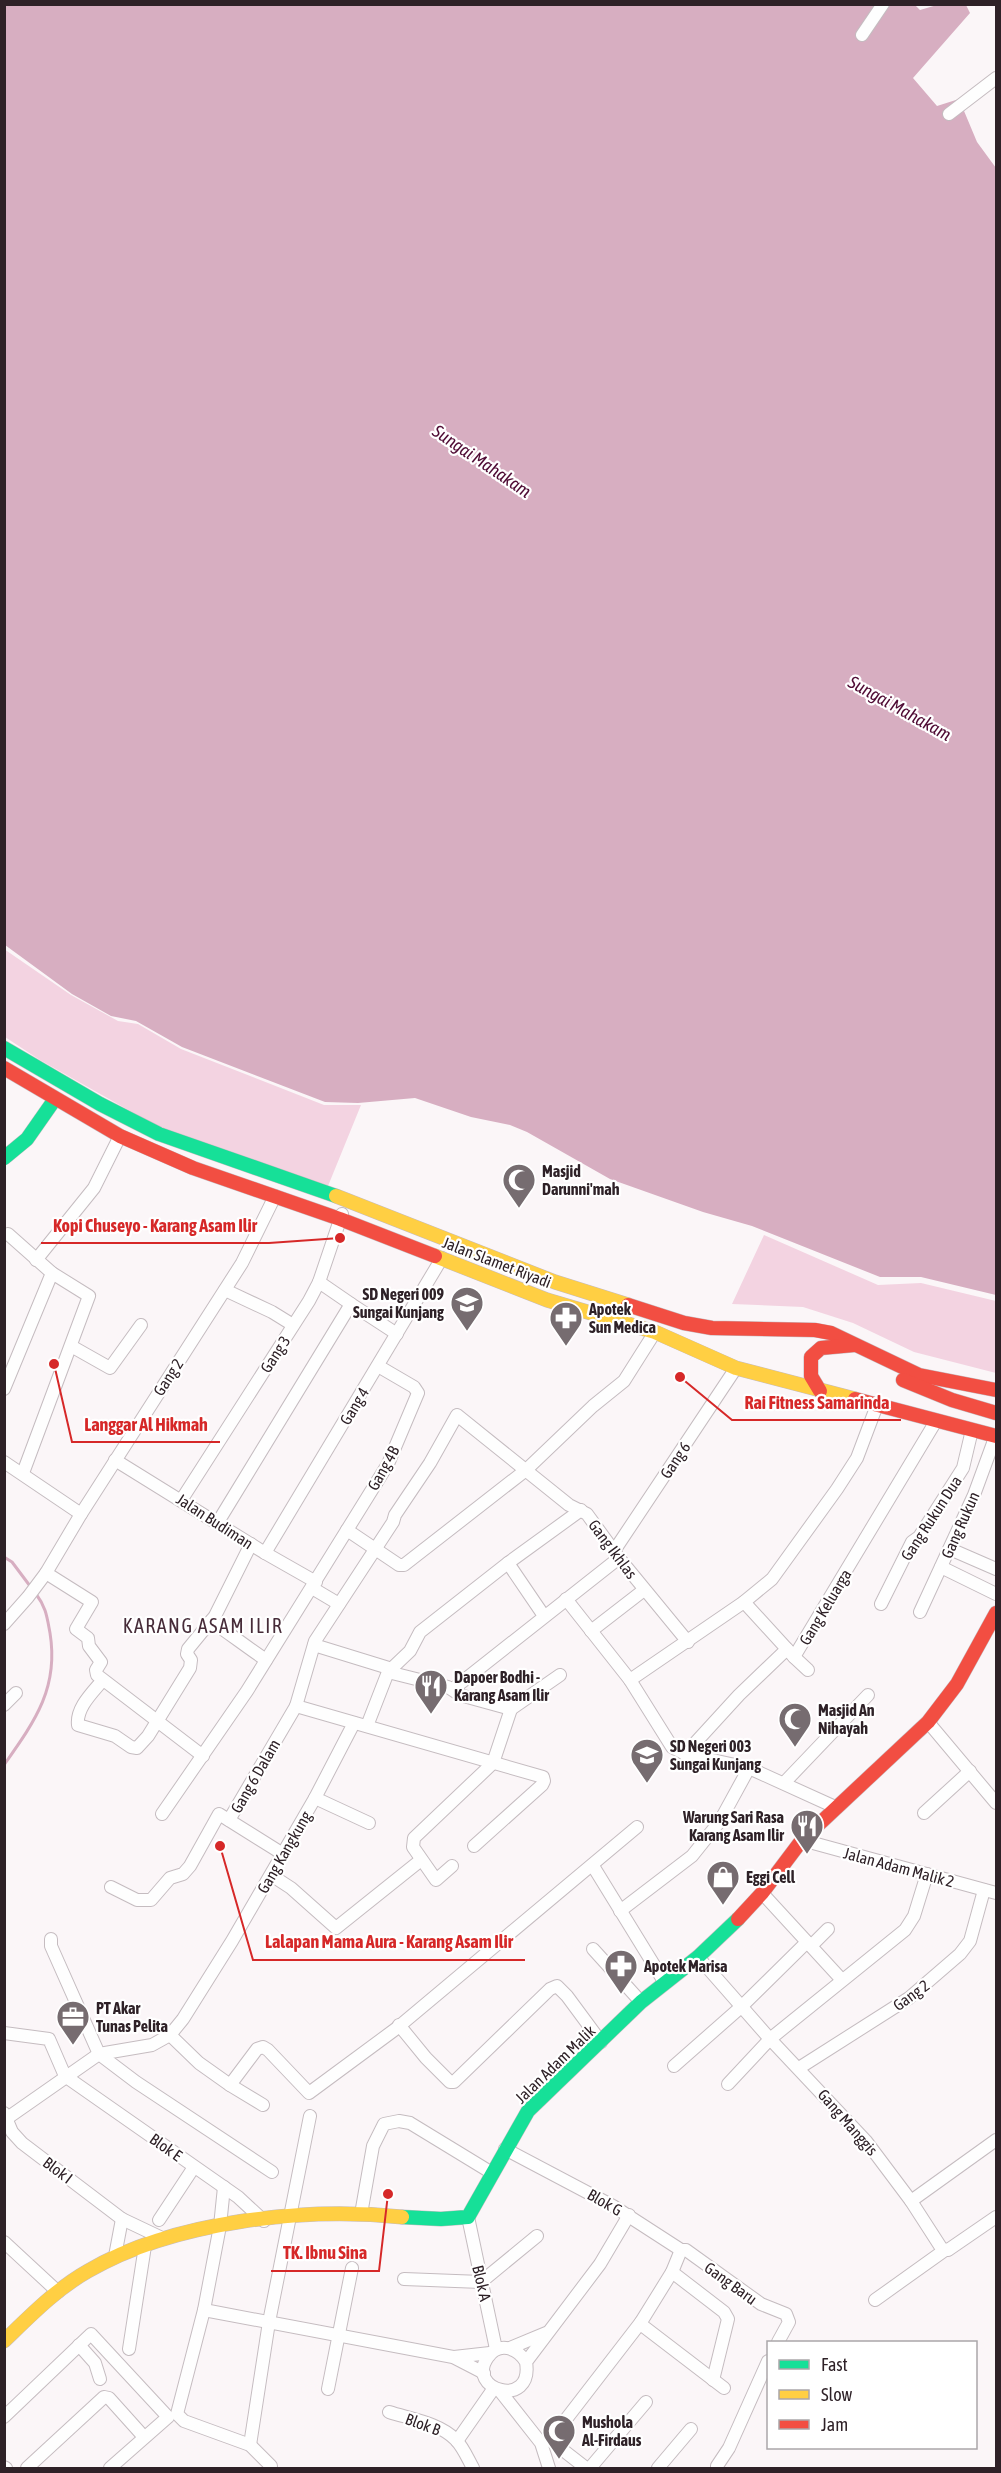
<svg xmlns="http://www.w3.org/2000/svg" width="1001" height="2473" viewBox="0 0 1001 2473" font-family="'Asap Condensed',sans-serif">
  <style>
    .green { fill: #f3d3e1 }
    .water { fill: #d7aec1 }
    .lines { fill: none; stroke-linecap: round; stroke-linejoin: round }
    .stream { stroke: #d7aec1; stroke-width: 3 }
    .street-casing { stroke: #c5bcc0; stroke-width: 14 }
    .fast-casing { stroke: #c5bcc0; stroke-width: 15 }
    .slow-casing { stroke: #c5bcc0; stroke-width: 15 }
    .jam-casing { stroke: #c5bcc0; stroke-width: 15 }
    .street { stroke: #fefefe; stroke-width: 12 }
    .fast { stroke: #16e098; stroke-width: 14 }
    .slow { stroke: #ffcf43; stroke-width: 14 }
    .jam { stroke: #f24e42; stroke-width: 14 }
    .labels { text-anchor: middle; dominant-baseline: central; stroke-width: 4.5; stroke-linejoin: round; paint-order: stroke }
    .poi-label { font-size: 16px; font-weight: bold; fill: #2e2127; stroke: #fff; text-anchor: start }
    .street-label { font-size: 16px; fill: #2e2127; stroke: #fff }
    .water-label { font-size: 18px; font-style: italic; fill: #4f0b34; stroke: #fff }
    .quarter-label { font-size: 20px; letter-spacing: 1.5px; fill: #472c39; stroke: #fff }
    .leader { fill: none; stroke: #d62828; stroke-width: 2 }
    .callout-dot { fill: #d62828; stroke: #fff; stroke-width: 2 }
    .callout-label { font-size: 18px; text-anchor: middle; font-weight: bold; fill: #d62828; stroke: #fff; stroke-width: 4.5; stroke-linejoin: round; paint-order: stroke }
  </style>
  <rect width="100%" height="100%" fill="#fbf6f8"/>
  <g class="green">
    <polygon points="4,949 71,995 118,1021 138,1024 181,1049 324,1105 361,1105 328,1186 155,1125 40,1060 5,1037"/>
    <polygon points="764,1235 878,1285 921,1283 996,1301 996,1373 914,1352 853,1323 803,1307 732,1304"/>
  </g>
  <polygon class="water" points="914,4 920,10 937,5 966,5 970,13 913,78 937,106 959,99 977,142 996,168 996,1295 921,1277 880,1277 752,1226 703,1212 610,1179 527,1132 510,1125 471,1117 415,1098 358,1103 325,1102 182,1047 136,1021 111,1016 72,994 5,945 5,5"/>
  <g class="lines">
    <g class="stream">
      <polyline points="4,1557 12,1562 30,1586"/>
      <path d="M4 1765C35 1721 59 1688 50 1633 47 1617 46 1607 36 1594"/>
      <polyline points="4,1843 4,1852"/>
    </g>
    <g class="street-casing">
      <g id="street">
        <polyline points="862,35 883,4"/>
        <polyline points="949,114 996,78"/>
        <polyline points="8,1234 52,1273 89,1296 23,1473"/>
        <polyline points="36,1260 94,1188 120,1136"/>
        <polyline points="225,1290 272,1312 293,1325"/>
        <polyline points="351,1304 397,1334"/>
        <polyline points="71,1346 110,1368 141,1325"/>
        <polyline points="4,1389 52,1273"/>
        <polyline points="115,1460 265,1553 316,1582"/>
        <polyline points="4,1462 81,1514"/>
        <polyline points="182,1499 309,1301 319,1282 342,1214"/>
        <polyline points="218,1522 351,1304 319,1282"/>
        <polyline points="347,1530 399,1565 404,1565 526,1470 593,1406 624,1381 655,1332"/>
        <polyline points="950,1549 996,1569"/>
        <polyline points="614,1551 736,1368"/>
        <polyline points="265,1553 442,1258"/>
        <polyline points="508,1563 544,1616"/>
        <polyline points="941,1567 996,1594"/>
        <polyline points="46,1573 92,1602 76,1629 88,1638 89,1646 101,1662 96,1670 97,1675 203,1756"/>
        <polyline points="312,1588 339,1604"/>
        <polyline points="566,1599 630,1680 672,1747 685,1754 749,1768 835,1807"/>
        <polyline points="744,1602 787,1649"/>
        <polyline points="881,1604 912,1542 919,1537 963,1468 972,1430"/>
        <polyline points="920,1612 974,1495 996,1435"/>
        <path d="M211 1621C230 1634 247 1647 266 1660"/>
        <polyline points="4,1624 28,1597 46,1573 81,1514 242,1263 275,1196"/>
        <polyline points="591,1631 644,1590"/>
        <polyline points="314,1645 392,1669"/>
        <polyline points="794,1657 808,1670"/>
        <polyline points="388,1672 448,1687 460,1695 511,1709 560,1675"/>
        <polyline points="630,1680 744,1602 772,1579 837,1489 857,1458 877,1405"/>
        <path d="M102 1681C92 1693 76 1708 78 1725L115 1736 131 1747 137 1748 148 1736 190 1668 191 1660 187 1654 188 1649 215 1616 251 1544"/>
        <polyline points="453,1689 619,1558"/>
        <polyline points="4,1705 16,1693"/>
        <polyline points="928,1722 996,1803"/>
        <polyline points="367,1726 388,1672 410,1651 420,1632 508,1563 581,1510"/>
        <polyline points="685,1754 739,1695 787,1649 794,1657 936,1421"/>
        <polyline points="784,1783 868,1695"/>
        <polyline points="315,1798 369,1823"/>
        <polyline points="924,1813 970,1771"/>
        <polyline points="162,1814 247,1691 388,1464 418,1393 414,1387 378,1366"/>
        <polyline points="229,1820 296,1706"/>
        <polyline points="802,1840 996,1893"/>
        <polyline points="474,1846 542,1785 544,1781 543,1777 296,1706 315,1641 393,1522 395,1515 430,1463 457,1415 569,1505 587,1514 619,1558 688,1642"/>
        <polyline points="452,1866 436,1880 413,1847 414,1838 493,1763 511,1709"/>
        <polyline points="593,1866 665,1983"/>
        <polyline points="271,1875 291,1888 336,1928 421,1860"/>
        <polyline points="111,1887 137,1900 151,1900 170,1878 183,1874 190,1866 219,1814 283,1854"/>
        <polyline points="762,1893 842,1980"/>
        <polyline points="620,1911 692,1856 720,1821 749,1768"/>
        <polyline points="51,1939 51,1946 99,2054 136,2082 272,2172"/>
        <polyline points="811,1946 828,1929"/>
        <polyline points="593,1949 641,2002"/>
        <polyline points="698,1957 770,2039 866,2141 911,2201 942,2249 948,2250 996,2217"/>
        <polyline points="399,2025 426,2058 450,2082 454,2082 550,1989 557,1986 567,1996 601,2042"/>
        <polyline points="4,2033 49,2039 65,2076 238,2197 264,2221"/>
        <polyline points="170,2035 199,2063 230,2085 257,2049 263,2047 268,2050 309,2093 397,2028 637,1827"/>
        <polyline points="674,2066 741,2007 807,1942"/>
        <polyline points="799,2068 909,1998 960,1954 970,1941 984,1890"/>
        <polyline points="728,2084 770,2039 905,1930 914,1916 927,1874"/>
        <polyline points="230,2085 263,2105"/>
        <polyline points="4,2113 12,2132 22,2143 122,2219 162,2238"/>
        <polyline points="6,2119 99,2054 152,2045 170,2035 183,2019 232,1941 315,1798 354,1723"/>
        <polyline points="505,2149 613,2206 681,2250 686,2250 761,2304 786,2314 789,2322 778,2342"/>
        <polyline points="224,2187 220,2226 204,2310 177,2414 184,2421 250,2445 271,2466"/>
        <polyline points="911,2201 996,2140"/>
        <polyline points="361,2214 373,2146 384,2124 399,2121 410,2123 492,2173"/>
        <polyline points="468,2217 496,2349"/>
        <polyline points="159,2220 194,2167"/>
        <polyline points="4,2242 58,2292"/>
        <polyline points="681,2250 672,2272 641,2322 643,2326 724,2388"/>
        <polyline points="115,2256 122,2219"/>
        <polyline points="672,2272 724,2312 728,2319 713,2380"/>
        <polyline points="404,2279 481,2282 537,2236"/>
        <polyline points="875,2300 945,2250"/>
        <polyline points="204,2310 453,2357 484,2373"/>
        <polyline points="79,2345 95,2363 100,2379"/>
        <polyline points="510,2348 546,2333"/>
        <polyline points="129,2349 145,2246"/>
        <polyline points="454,2357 490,2353"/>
        <path d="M526 2362C518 2348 499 2341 488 2357 464 2390 534 2410 526 2362L600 2264 629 2215"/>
        <polyline points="328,2389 352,2268"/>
        <polyline points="500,2391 541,2443 549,2468"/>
        <path d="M389 2412C411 2419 440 2423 456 2440 463 2447 468 2459 473 2468"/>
        <polyline points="4,2417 91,2334 168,2417 110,2468"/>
        <polyline points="550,2440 641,2322"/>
        <polyline points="457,2441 494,2388"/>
        <polyline points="543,2442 550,2440 586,2468"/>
        <polyline points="250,2445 269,2322 310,2116"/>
        <polyline points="717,2466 729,2448 768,2361"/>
        <polyline points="4,2467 6,2468"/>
        <polyline points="27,2468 104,2397 109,2398 144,2437"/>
        <polyline points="590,2468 646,2402"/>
        <polyline points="658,2468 691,2429"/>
      </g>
    </g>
    <g class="fast-casing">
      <g id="fast">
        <polyline points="4,1048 100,1104 159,1134 336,1196"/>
        <polyline points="4,1158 27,1139 55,1099"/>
        <polyline points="402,2217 441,2219 468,2217 528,2111 641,2002 698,1957 738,1919"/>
      </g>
    </g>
    <g class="slow-casing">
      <g id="slow">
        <polyline points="336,1196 555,1282 628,1305"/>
        <polyline points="435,1256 547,1300 655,1332 736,1368 855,1399"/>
        <path d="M4 2341C30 2316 56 2289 88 2271 174 2221 304 2207 402 2217"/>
      </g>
    </g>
    <g class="jam-casing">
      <g id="jam">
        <polyline points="4,1068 120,1136 193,1168 340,1219 435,1256"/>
        <polyline points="628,1305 684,1323 712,1328 815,1330 831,1333 919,1375 996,1390"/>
        <polyline points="903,1380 952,1400 996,1413"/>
        <polyline points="820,1391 811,1376 811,1357 821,1348 854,1345"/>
        <polyline points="855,1399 996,1436"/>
        <polyline points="738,1919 762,1893 802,1840 928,1722 957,1684 996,1613"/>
      </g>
    </g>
    <use href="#street" class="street"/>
    <use href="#fast" class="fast"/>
    <use href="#slow" class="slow"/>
    <use href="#jam" class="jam"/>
  </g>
  <defs>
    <g id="mosque-pin" transform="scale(1.725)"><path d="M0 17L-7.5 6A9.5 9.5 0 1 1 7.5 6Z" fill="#766c70" stroke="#fff"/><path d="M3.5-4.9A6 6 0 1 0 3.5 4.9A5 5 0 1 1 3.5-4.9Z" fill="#fff"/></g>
    <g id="school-pin" transform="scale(1.725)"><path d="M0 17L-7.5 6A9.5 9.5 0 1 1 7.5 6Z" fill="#766c70" stroke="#fff"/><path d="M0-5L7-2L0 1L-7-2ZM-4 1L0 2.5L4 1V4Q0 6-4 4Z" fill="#fff"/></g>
    <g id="pharmacy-pin" transform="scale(1.725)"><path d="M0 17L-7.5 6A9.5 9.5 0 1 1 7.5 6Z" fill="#766c70" stroke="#fff"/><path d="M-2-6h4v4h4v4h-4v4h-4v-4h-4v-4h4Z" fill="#fff"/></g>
    <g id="restaurant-pin" transform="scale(1.725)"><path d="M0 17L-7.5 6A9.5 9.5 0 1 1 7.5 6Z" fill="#766c70" stroke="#fff"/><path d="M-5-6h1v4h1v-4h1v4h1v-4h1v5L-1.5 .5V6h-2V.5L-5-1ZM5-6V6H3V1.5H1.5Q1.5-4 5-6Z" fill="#fff"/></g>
    <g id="shop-pin" transform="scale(1.725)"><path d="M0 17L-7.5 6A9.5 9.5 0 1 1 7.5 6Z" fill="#766c70" stroke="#fff"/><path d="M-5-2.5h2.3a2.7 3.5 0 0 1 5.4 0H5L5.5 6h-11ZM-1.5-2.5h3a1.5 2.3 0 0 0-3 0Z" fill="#fff"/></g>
    <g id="office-pin" transform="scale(1.725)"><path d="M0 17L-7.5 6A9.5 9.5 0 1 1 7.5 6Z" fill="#766c70" stroke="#fff"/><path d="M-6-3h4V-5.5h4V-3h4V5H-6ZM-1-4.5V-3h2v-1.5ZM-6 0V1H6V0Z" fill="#fff"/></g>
  </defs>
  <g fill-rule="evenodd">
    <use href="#mosque-pin" x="519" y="1180"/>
    <use href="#school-pin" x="467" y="1303"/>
    <use href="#pharmacy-pin" x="566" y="1318"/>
    <use href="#restaurant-pin" x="431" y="1686"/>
    <use href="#mosque-pin" x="795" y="1719"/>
    <use href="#school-pin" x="647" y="1755"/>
    <use href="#restaurant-pin" x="807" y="1826"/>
    <use href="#shop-pin" x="723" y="1877"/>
    <use href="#pharmacy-pin" x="621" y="1966"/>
    <use href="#office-pin" x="73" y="2017"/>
    <use href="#mosque-pin" x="559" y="2431"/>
  </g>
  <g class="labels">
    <g class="poi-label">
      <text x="542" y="1171">Masjid<tspan x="542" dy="18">Darunni'mah</tspan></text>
      <text x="444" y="1294" text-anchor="end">SD Negeri 009<tspan x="444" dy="18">Sungai Kunjang</tspan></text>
      <text x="589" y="1309">Apotek<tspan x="589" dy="18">Sun Medica</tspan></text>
      <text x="454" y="1677">Dapoer Bodhi -<tspan x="454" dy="18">Karang Asam Ilir</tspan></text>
      <text x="818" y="1710">Masjid An<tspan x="818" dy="18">Nihayah</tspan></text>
      <text x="670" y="1746">SD Negeri 003<tspan x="670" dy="18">Sungai Kunjang</tspan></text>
      <text x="784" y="1817" text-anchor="end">Warung Sari Rasa<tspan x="784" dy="18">Karang Asam Ilir</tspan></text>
      <text x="746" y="1877">Eggi Cell</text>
      <text x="644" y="1966">Apotek Marisa</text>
      <text x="96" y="2008">PT Akar<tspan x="96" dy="18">Tunas Pelita</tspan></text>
      <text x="582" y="2422">Mushola<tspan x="582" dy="18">Al-Firdaus</tspan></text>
    </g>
    <g class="street-label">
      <text transform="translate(497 1262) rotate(21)">Jalan Slamet Riyadi</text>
      <text transform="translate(275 1354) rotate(-57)">Gang 3</text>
      <text transform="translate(168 1377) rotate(-57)">Gang 2</text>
      <text transform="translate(354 1406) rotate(-59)">Gang 4</text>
      <text transform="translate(675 1460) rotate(-56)">Gang 6</text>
      <text transform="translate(383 1468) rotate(-61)">Gang 4B</text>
      <text transform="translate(931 1518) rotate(-57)">Gang Rukun Dua</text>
      <text transform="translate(215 1521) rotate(33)">Jalan Budiman</text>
      <text transform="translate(960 1525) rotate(-66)">Gang Rukun</text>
      <text transform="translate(613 1549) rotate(53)">Gang Ikhlas</text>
      <text transform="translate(825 1607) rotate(-59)">Gang Keluarga</text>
      <text transform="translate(255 1776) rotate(-60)">Gang 6 Dalam</text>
      <text transform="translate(284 1852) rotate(-60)">Gang Kangkung</text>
      <text transform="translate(899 1867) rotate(15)">Jalan Adam Malik 2</text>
      <text transform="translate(911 1995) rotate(-36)">Gang 2</text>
      <text transform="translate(555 2064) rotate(-44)">Jalan Adam Malik</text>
      <text transform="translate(848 2122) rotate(49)">Gang Manggis</text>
      <text transform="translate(166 2147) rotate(35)">Blok E</text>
      <text transform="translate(58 2170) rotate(37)">Blok I</text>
      <text transform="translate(605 2202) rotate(30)">Blok G</text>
      <text transform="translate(482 2283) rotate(77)">Blok A</text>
      <text transform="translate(731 2283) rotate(36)">Gang Baru</text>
      <text transform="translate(423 2424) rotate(20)">Blok B</text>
    </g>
    <g class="water-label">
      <text transform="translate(482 461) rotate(34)">Sungai Mahakam</text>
      <text transform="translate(900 708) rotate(29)">Sungai Mahakam</text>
    </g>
    <g class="quarter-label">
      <text x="203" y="1625">KARANG ASAM ILIR</text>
    </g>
  </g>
  <path class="leader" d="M340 1238L269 1243H41M680 1377L732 1420H901M54 1364L72 1442H220M220 1846L253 1960H525M388 2194L379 2271H271"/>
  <g class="callout-dot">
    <circle cx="340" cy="1238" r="6"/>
    <circle cx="680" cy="1377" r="6"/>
    <circle cx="54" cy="1364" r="6"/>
    <circle cx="220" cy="1846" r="6"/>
    <circle cx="388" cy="2194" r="6"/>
  </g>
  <g class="callout-label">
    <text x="155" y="1232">Kopi Chuseyo - Karang Asam Ilir</text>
    <text x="817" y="1409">Rai Fitness Samarinda</text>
    <text x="146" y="1431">Langgar Al Hikmah</text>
    <text x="389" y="1948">Lalapan Mama Aura - Karang Asam Ilir</text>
    <text x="325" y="2259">TK. Ibnu Sina</text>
  </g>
  <rect width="1001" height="2473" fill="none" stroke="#2e2127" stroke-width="12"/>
  <rect x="767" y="2341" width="210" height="108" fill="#ffffff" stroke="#aba6a9" stroke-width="1.5"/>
  <rect x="779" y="2360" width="30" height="9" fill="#16e098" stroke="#aba6a9" stroke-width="1.5"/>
  <text x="821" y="2371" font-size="18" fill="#2e2127">Fast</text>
  <rect x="779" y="2390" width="30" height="9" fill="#ffcf43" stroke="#aba6a9" stroke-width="1.5"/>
  <text x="821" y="2401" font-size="18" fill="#2e2127">Slow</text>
  <rect x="779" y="2420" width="30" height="9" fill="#f24e42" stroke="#aba6a9" stroke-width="1.5"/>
  <text x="821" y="2431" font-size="18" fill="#2e2127">Jam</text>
</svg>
